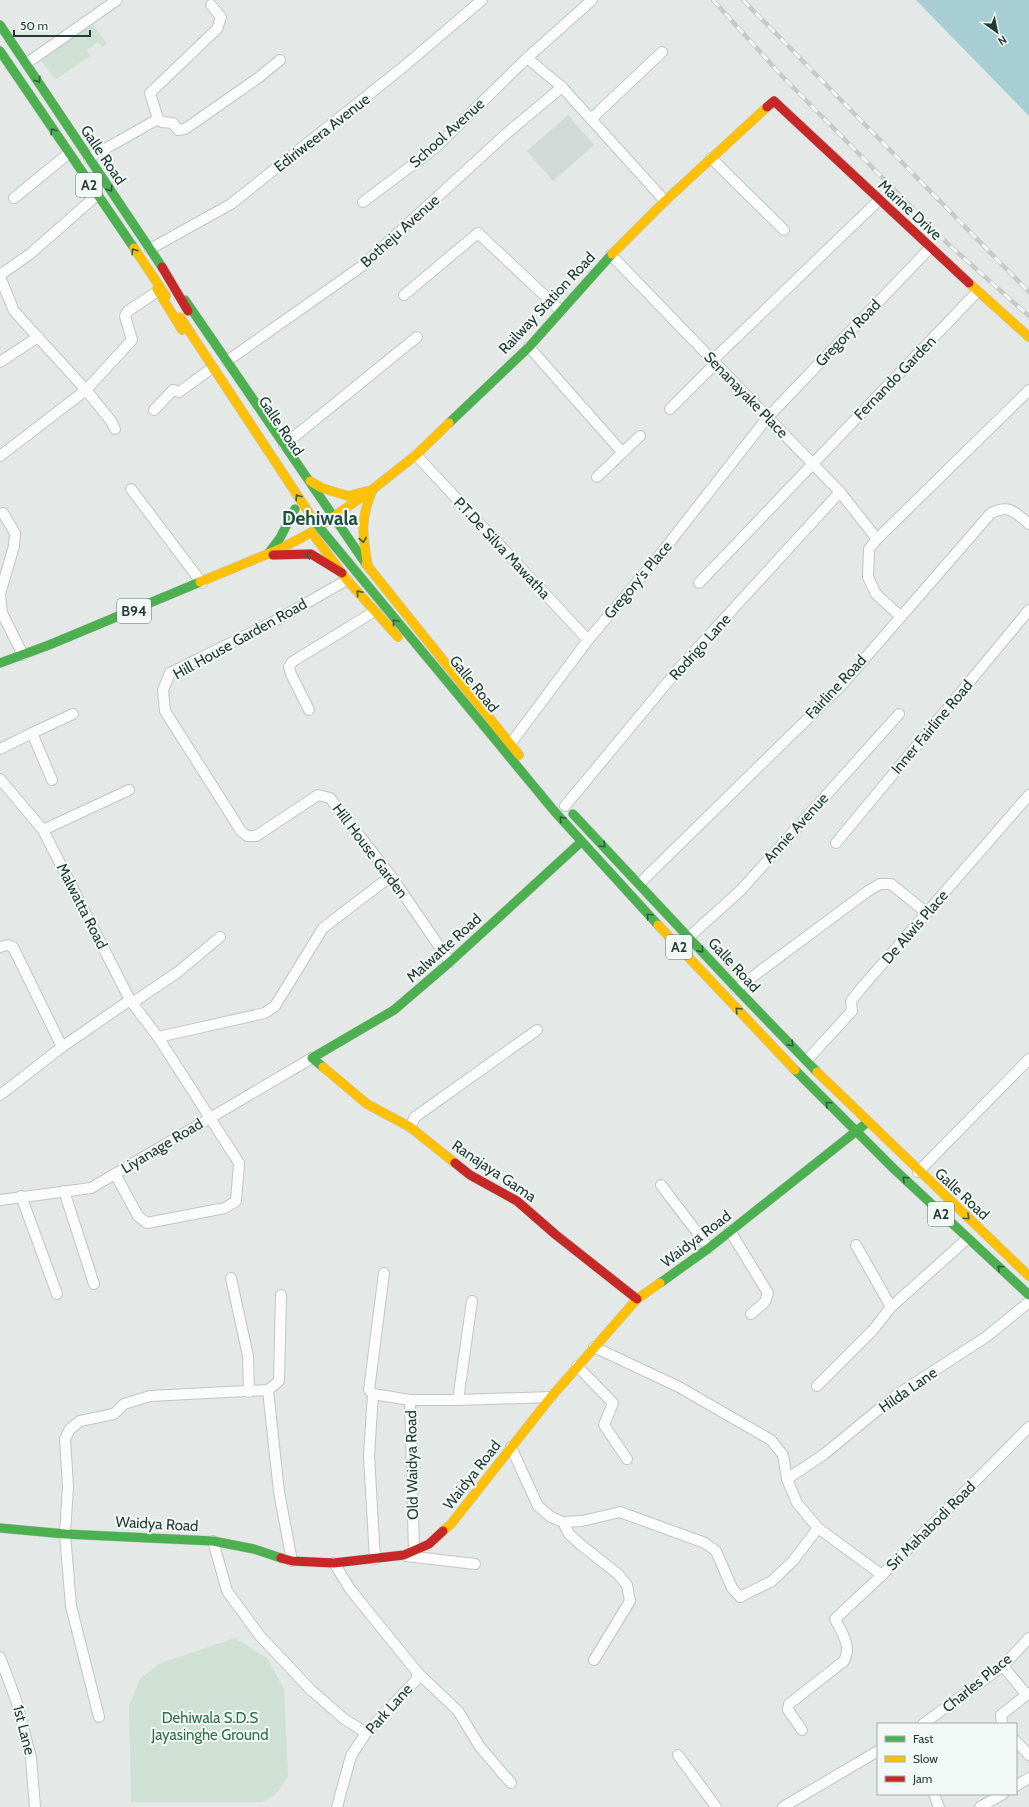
<svg xmlns="http://www.w3.org/2000/svg" width="1029" height="1807" viewBox="0 0 1029 1807" font-family="Cabin,sans-serif">
  <style>
    .built { fill: #d2dad7 }
    .green { fill: #cee1d4 }
    .water { fill: #a7ced5 }
    .lines { fill: none; stroke-linecap: round; stroke-linejoin: round }
    .street-casing { stroke: #c1c6c4; stroke-width: 12 }
    .fast-casing { stroke: #c0c6c4; stroke-width: 10 }
    .slow-casing { stroke: #c0c6c4; stroke-width: 10 }
    .jam-casing { stroke: #c0c6c4; stroke-width: 10 }
    .street { stroke: #fbfcfb; stroke-width: 10 }
    .fast { stroke: #4caf50; stroke-width: 9 }
    .slow { stroke: #ffc107; stroke-width: 9 }
    .jam { stroke: #c62828; stroke-width: 9 }
    .rail-casing { stroke: #c7cac9; stroke-width: 4.5 }
    .rail { stroke: #f2f8f5; stroke-width: 3; stroke-dasharray: 9; stroke-linecap: butt }
    .fast-bridge-casing { stroke: #bdc5c2; stroke-width: 10; stroke-linecap: butt }
    .slow-bridge-casing { stroke: #bdc5c2; stroke-width: 10; stroke-linecap: butt }
    .fast-bridge { stroke: #4caf50; stroke-width: 9 }
    .slow-bridge { stroke: #ffc107; stroke-width: 9 }
    .oneway { stroke: #2f5e3d }
    .labels { text-anchor: middle; dominant-baseline: central; stroke-width: 4; stroke-linejoin: round; paint-order: stroke }
    .shield { fill: #f2f8f5; stroke: #61746f; stroke-width: 1 }
    .shield-label { font-size: 14px; font-weight: bold; fill: #233b35 }
    .street-label { font-size: 15px; fill: #233b35; stroke: #f2f8f5 }
    .park-label { font-size: 15px; fill: #306f49; stroke: #f2f8f5 }
    .district-label { font-size: 19px; font-weight: bold; fill: #204c42; stroke: #f2f8f5 }
  </style>
  <rect width="100%" height="100%" fill="#e4e9e7"/>
  <polygon class="built" points="568,115 594,145 553,181 527,151"/>
  <g class="green">
    <polygon points="93,24 107,44 102,47 98,42 87,50 90,56 55,80 41,60"/>
    <path d="M235 1638 267 1658 284 1689 288 1776C281 1788 276 1797 262 1802H131L129 1706 140 1679 159 1664Z"/>
  </g>
  <polygon class="water" points="916,0 1029,0 1029,116"/>
  <g class="lines">
    <g class="street-casing">
      <g id="street">
        <polyline points="592,0 527,58 562,87 665,201"/>
        <polyline points="27,63 117,0"/>
        <polyline points="158,119 150,93 217,29 221,17 211,5"/>
        <polyline points="591,119 662,52"/>
        <polyline points="89,158 158,119 162,122 173,123 178,130 185,129 258,78 280,60"/>
        <polyline points="711,158 784,230"/>
        <polyline points="14,198 68,154"/>
        <polyline points="363,202 435,148 527,58"/>
        <polyline points="150,249 231,204 402,68 482,0"/>
        <polyline points="611,255 840,492 877,539"/>
        <polyline points="0,275 30,254 96,196"/>
        <polyline points="0,277 14,311 86,390 0,456"/>
        <polyline points="404,295 478,233 561,311"/>
        <polyline points="529,347 622,452"/>
        <polyline points="713,360 879,200"/>
        <polyline points="227,361 362,266 506,134 562,87"/>
        <polyline points="0,362 38,337"/>
        <polyline points="670,409 716,363"/>
        <polyline points="154,410 173,390 179,392 208,371"/>
        <polyline points="115,429 111,421 86,390 132,340 125,316 128,311 158,291"/>
        <polyline points="284,445 417,337"/>
        <polyline points="416,455 588,640"/>
        <polyline points="597,477 640,436"/>
        <polyline points="131,489 202,583"/>
        <polyline points="347,580 273,622 170,673 163,690 165,711 241,831 247,836 256,836 318,795 330,798 391,876 450,962"/>
        <polyline points="699,583 977,292"/>
        <polyline points="0,594 14,546 15,533 3,513"/>
        <polyline points="0,595 2,613 23,655"/>
        <polyline points="900,616 876,594 868,577 869,549 877,539 1029,390"/>
        <polyline points="309,710 291,674 289,667 292,662 375,611"/>
        <polyline points="32,733 73,714"/>
        <polyline points="511,743 588,640 659,556 767,418 930,248"/>
        <polyline points="0,749 32,733 52,780"/>
        <polyline points="0,779 43,830 130,1000 158,1037 239,1163 236,1201 225,1208 147,1223 138,1216 115,1174"/>
        <polyline points="565,806 681,666 840,492"/>
        <polyline points="43,830 129,790"/>
        <polyline points="836,843 1029,610"/>
        <path d="M640 883 840 687 991 513C1010 504 1014 512 1029 524"/>
        <polyline points="689,937 741,890 899,714"/>
        <polyline points="0,947 8,945 13,947 62,1047"/>
        <polyline points="736,989 868,891 880,884 891,884 927,913"/>
        <polyline points="132,1003 178,972 220,937"/>
        <polyline points="158,1037 265,1013 275,1006 323,928 391,876"/>
        <polyline points="807,1060 852,1011 851,1001 864,985 1029,795"/>
        <polyline points="0,1095 62,1047 130,1000"/>
        <polyline points="410,1127 415,1117 537,1030"/>
        <polyline points="918,1172 1029,1059"/>
        <polyline points="661,1185 709,1248"/>
        <polyline points="64,1191 94,1284"/>
        <polyline points="21,1196 57,1294"/>
        <polyline points="0,1200 91,1188 312,1058"/>
        <polyline points="730,1231 768,1293 765,1302 751,1314"/>
        <polyline points="856,1245 891,1307"/>
        <polyline points="384,1273 369,1390 373,1394 410,1400 458,1400 551,1397"/>
        <polyline points="231,1278 248,1356 249,1392"/>
        <polyline points="594,1347 679,1387 771,1440 783,1455 787,1479 797,1503 818,1528 882,1575 1029,1427"/>
        <polyline points="577,1366 613,1403 604,1425 627,1459"/>
        <polyline points="817,1386 873,1330 891,1307 967,1239"/>
        <polyline points="268,1390 279,1492 292,1561"/>
        <polyline points="373,1394 369,1456 375,1559"/>
        <polyline points="410,1400 414,1552"/>
        <polyline points="458,1400 472,1301"/>
        <polyline points="511,1447 538,1506 551,1517 563,1522 582,1521 620,1512 705,1543 716,1551 732,1588 740,1597 772,1581 793,1561 818,1528"/>
        <polyline points="787,1479 823,1455 895,1396 986,1337 1029,1302"/>
        <polyline points="563,1522 569,1534 581,1545 618,1574 627,1585 630,1601 594,1660"/>
        <polyline points="213,1541 227,1591 260,1636 312,1691 343,1718 366,1733"/>
        <polyline points="406,1556 475,1564"/>
        <polyline points="334,1563 350,1589 417,1672 458,1711 480,1747 511,1783"/>
        <polyline points="0,1657 16,1700 31,1758 35,1807"/>
        <polyline points="1003,1666 1026,1694"/>
        <polyline points="99,1717 71,1606 65,1534 68,1486 65,1439 70,1429 80,1421 114,1414 124,1404 150,1396 268,1390 279,1381 281,1295"/>
        <polyline points="923,1724 1003,1666 1029,1638"/>
        <polyline points="1002,1724 1001,1715 1029,1693"/>
        <path d="M802 1730 788 1710 789 1704 844 1661C852 1646 842 1633 835 1619L882 1575"/>
        <polyline points="1016,1741 1029,1755"/>
        <polyline points="678,1755 716,1807"/>
        <polyline points="1016,1786 1029,1778"/>
        <polyline points="934,1794 939,1807"/>
        <polyline points="337,1807 351,1756 366,1733 417,1679 417,1672"/>
        <polyline points="783,1807 878,1751"/>
        <polyline points="980,1807 1003,1794"/>
      </g>
    </g>
    <g class="fast-casing">
      <g id="fast">
        <polyline points="0,25 162,267"/>
        <polyline points="0,51 134,248"/>
        <polyline points="185,300 366,564"/>
        <polyline points="449,423 529,347 612,254"/>
        <polyline points="268,554 280,538 295,509"/>
        <polyline points="0,663 49,645 200,582"/>
        <polyline points="484,726 555,812 658,925"/>
        <polyline points="573,814 736,988 817,1072"/>
        <polyline points="323,1067 312,1058 394,1010 450,962 581,842"/>
        <polyline points="795,1070 894,1169 1029,1295"/>
        <polyline points="660,1283 709,1248 864,1125"/>
        <polyline points="0,1528 65,1534 213,1541 254,1549 281,1558"/>
      </g>
    </g>
    <g class="slow-casing">
      <g id="slow">
        <polyline points="134,248 166,296"/>
        <polyline points="612,254 665,201 767,107"/>
        <polyline points="969,283 1029,337"/>
        <polyline points="157,289 182,330"/>
        <polyline points="310,481 322,488 348,496 367,491"/>
        <polyline points="315,537 347,580 398,637"/>
        <polyline points="366,564 519,755"/>
        <path d="M368 566C362 535 360 518 373 489"/>
        <polyline points="200,582 282,548 312,532 373,489 416,455 449,423"/>
        <polyline points="658,925 795,1070"/>
        <polyline points="323,1067 367,1104 410,1127 455,1163"/>
        <polyline points="817,1072 1029,1276"/>
        <polyline points="443,1531 451,1524 551,1397 637,1299 660,1283"/>
      </g>
    </g>
    <g class="jam-casing">
      <g id="jam">
        <polyline points="767,107 774,101 969,283"/>
        <polyline points="162,267 188,311"/>
        <polyline points="273,555 311,554 342,573"/>
        <polyline points="455,1163 470,1175 517,1201 556,1235 637,1299"/>
        <polyline points="281,1558 292,1561 334,1563 404,1555 429,1544 443,1531"/>
      </g>
    </g>
    <use href="#street" class="street"/>
    <use href="#fast" class="fast"/>
    <use href="#slow" class="slow"/>
    <use href="#jam" class="jam"/>
    <g class="rail-casing">
      <g id="rail">
        <polyline points="713,0 782,76 947,243 1029,316"/>
        <polyline points="743,0 1029,292"/>
      </g>
    </g>
    <use href="#rail" class="rail"/>
    <g class="fast-bridge-casing">
      <polyline id="fast-bridge" points="315,522 484,726"/>
    </g>
    <g class="slow-bridge-casing">
      <polyline id="slow-bridge" points="180,317 315,522"/>
    </g>
    <use href="#fast-bridge" class="fast-bridge"/>
    <use href="#slow-bridge" class="slow-bridge"/>
  </g>
  <defs><path id="oneway-chevron" d="M-2-3.5L2.5 0L-2 3.5" fill="none" stroke-width="1.6" stroke-linecap="round" stroke-linejoin="round"/></defs>
  <g class="oneway">
    <use href="#oneway-chevron" transform="translate(38 80) rotate(57)"/>
    <use href="#oneway-chevron" transform="translate(53 131) rotate(-123)"/>
    <use href="#oneway-chevron" transform="translate(110 189) rotate(56)"/>
    <use href="#oneway-chevron" transform="translate(134 251) rotate(-124)"/>
    <use href="#oneway-chevron" transform="translate(298 497) rotate(-123)"/>
    <use href="#oneway-chevron" transform="translate(363 540) rotate(80)"/>
    <use href="#oneway-chevron" transform="translate(308 555) rotate(-170)"/>
    <use href="#oneway-chevron" transform="translate(359 593) rotate(-131)"/>
    <use href="#oneway-chevron" transform="translate(395 622) rotate(-130)"/>
    <use href="#oneway-chevron" transform="translate(562 819) rotate(-131)"/>
    <use href="#oneway-chevron" transform="translate(603 845) rotate(46)"/>
    <use href="#oneway-chevron" transform="translate(649 916) rotate(-133)"/>
    <use href="#oneway-chevron" transform="translate(701 950) rotate(48)"/>
    <use href="#oneway-chevron" transform="translate(738 1010) rotate(-133)"/>
    <use href="#oneway-chevron" transform="translate(791 1044) rotate(45)"/>
    <use href="#oneway-chevron" transform="translate(828 1104) rotate(-135)"/>
    <use href="#oneway-chevron" transform="translate(905 1179) rotate(-136)"/>
    <use href="#oneway-chevron" transform="translate(967 1217) rotate(43)"/>
    <use href="#oneway-chevron" transform="translate(1000 1268) rotate(-138)"/>
  </g>
  <g class="labels">
    <g class="shield">
      <rect x="76" y="173" width="26" height="24" rx="3"/>
      <rect x="117" y="599" width="34" height="24" rx="3"/>
      <rect x="666" y="935" width="26" height="24" rx="3"/>
      <rect x="928" y="1202" width="26" height="24" rx="3"/>
    </g>
    <g class="shield-label">
      <text x="89" y="185">A2</text>
      <text x="134" y="611">B94</text>
      <text x="679" y="947">A2</text>
      <text x="941" y="1214">A2</text>
    </g>
    <g class="street-label">
      <text transform="translate(322 133) rotate(-38)">Ediriweera Avenue</text>
      <text transform="translate(447 133) rotate(-42)">School Avenue</text>
      <text transform="translate(103 155) rotate(56)">Galle Road</text>
      <text transform="translate(910 210) rotate(43)">Marine Drive</text>
      <text transform="translate(400 231) rotate(-42)">Botheju Avenue</text>
      <text transform="translate(547 303) rotate(-47)">Railway Station Road</text>
      <text transform="translate(848 333) rotate(-46)">Gregory Road</text>
      <text transform="translate(895 378) rotate(-46)">Fernando Garden</text>
      <text transform="translate(746 395) rotate(46)">Senanayake Place</text>
      <text transform="translate(281 426) rotate(56)">Galle Road</text>
      <text transform="translate(502 548) rotate(47)">P.T.De Silva Mawatha</text>
      <text transform="translate(638 580) rotate(-50)">Gregory's Place</text>
      <text transform="translate(240 639) rotate(-29)">Hill House Garden Road</text>
      <text transform="translate(700 647) rotate(-48)">Rodrigo Lane</text>
      <text transform="translate(474 684) rotate(51)">Galle Road</text>
      <text transform="translate(836 687) rotate(-47)">Fairline Road</text>
      <text transform="translate(932 727) rotate(-50)">Inner Fairline Road</text>
      <text transform="translate(796 828) rotate(-48)">Annie Avenue</text>
      <text transform="translate(370 851) rotate(53)">Hill House Garden</text>
      <text transform="translate(82 906) rotate(63)">Malwatta Road</text>
      <text transform="translate(915 927) rotate(-49)">De Alwis Place</text>
      <text transform="translate(444 948) rotate(-42)">Malwatte Road</text>
      <text transform="translate(734 965) rotate(47)">Galle Road</text>
      <text transform="translate(162 1146) rotate(-31)">Liyanage Road</text>
      <text transform="translate(494 1171) rotate(34)">Ranajaya Gama</text>
      <text transform="translate(962 1194) rotate(43)">Galle Road</text>
      <text transform="translate(696 1239) rotate(-37)">Waidya Road</text>
      <text transform="translate(908 1390) rotate(-35)">Hilda Lane</text>
      <text transform="translate(412 1465) rotate(-91)">Old Waidya Road</text>
      <text transform="translate(472 1475) rotate(-52)">Waidya Road</text>
      <text transform="translate(157 1524) rotate(3)">Waidya Road</text>
      <text transform="translate(931 1526) rotate(-45)">Sri Mahabodi Road</text>
      <text transform="translate(977 1683) rotate(-39)">Charles Place</text>
      <text transform="translate(389 1709) rotate(-48)">Park Lane</text>
      <text transform="translate(24 1730) rotate(76)">1st Lane</text>
    </g>
    <g class="park-label">
      <text x="210" y="1718">Dehiwala S.D.S<tspan x="210" dy="17">Jayasinghe Ground</tspan></text>
    </g>
    <g class="district-label">
      <text x="320" y="518">Dehiwala</text>
    </g>
  </g>
  <rect x="877" y="1723" width="140" height="72" fill="#f2f8f5" stroke="#9faca8"/>
  <rect x="885" y="1736" width="20" height="6" fill="#4caf50" stroke="#9faca8"/>
  <text x="913" y="1743" font-size="12" fill="#233b35">Fast</text>
  <rect x="885" y="1756" width="20" height="6" fill="#ffc107" stroke="#9faca8"/>
  <text x="913" y="1763" font-size="12" fill="#233b35">Slow</text>
  <rect x="885" y="1776" width="20" height="6" fill="#c62828" stroke="#9faca8"/>
  <text x="913" y="1783" font-size="12" fill="#233b35">Jam</text>
  <g transform="translate(997 32) rotate(147)" stroke="#f2f8f5" stroke-width="3" paint-order="stroke">
  <path d="M0-3L7 15L0 10L-7 15Z" fill="#233b35"/>
  <text y="-6" font-size="11" font-weight="bold" text-anchor="middle" fill="#233b35">N</text>
  </g>
  <path d="M14 30v6h76v-6" fill="none" stroke="#233b35" stroke-width="2"/>
  <text x="20" y="30" font-size="12" fill="#233b35" stroke="#f2f8f5" stroke-width="3" paint-order="stroke">50 m</text>
</svg>
